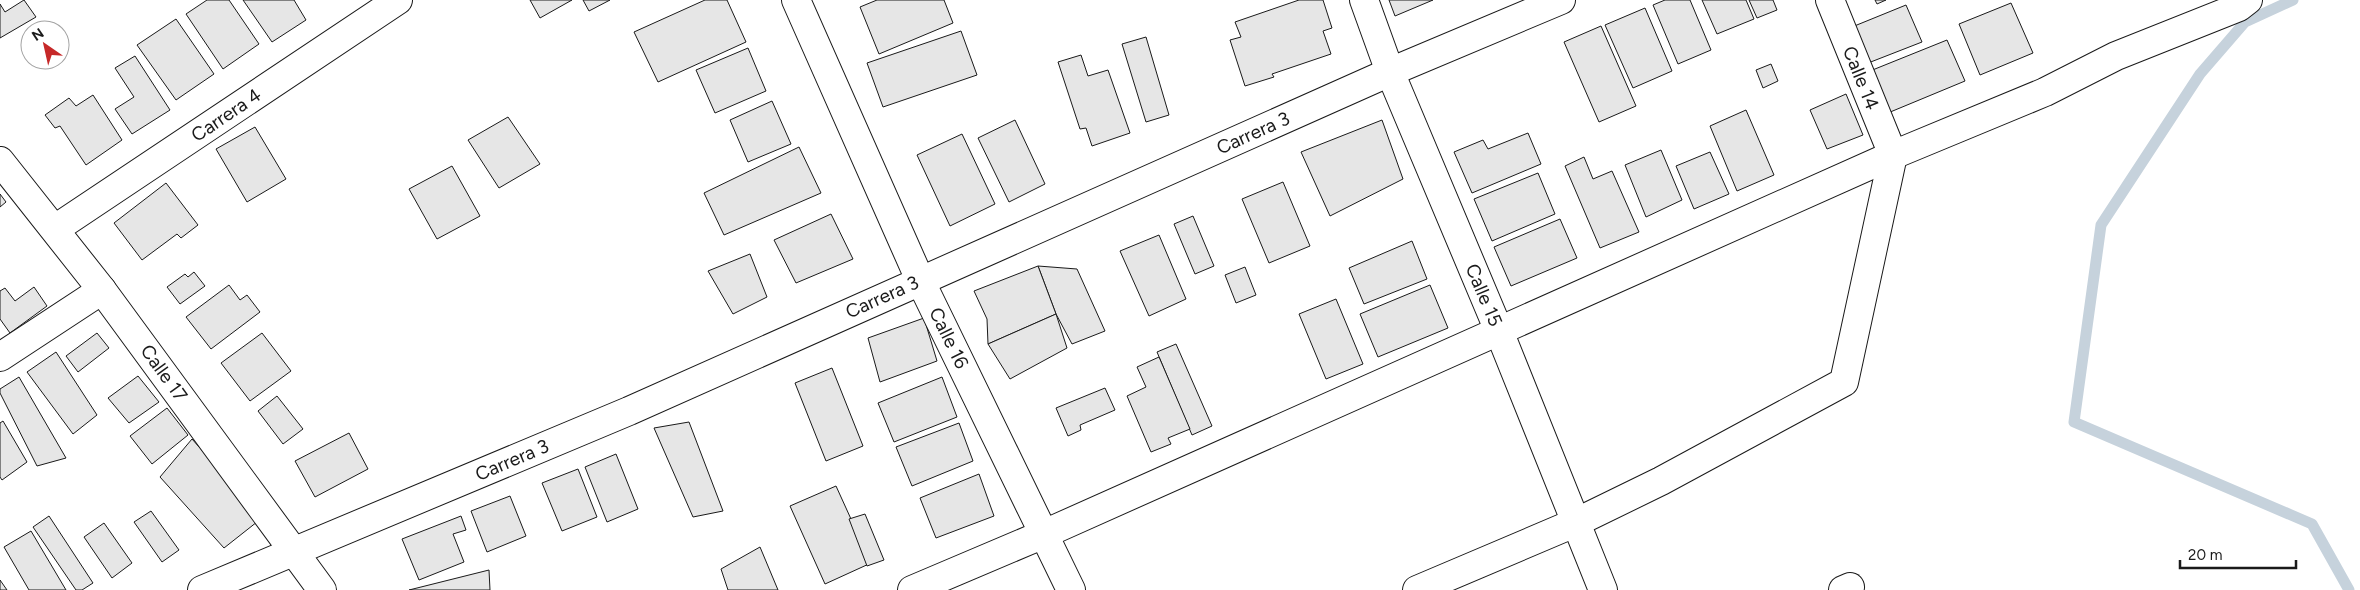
<svg xmlns="http://www.w3.org/2000/svg" width="2360" height="590" viewBox="0 0 2360 590" font-family="Figtree,sans-serif">
  <style>
    .lines { fill: none; stroke-linecap: round; stroke-linejoin: round }
    .stream { stroke: #c6d2dc; stroke-width: 11 }
    .building { fill: #e6e6e6; stroke: #1a1a1a }
    .minor-casing { stroke: #1a1a1a; stroke-width: 30 }
    .minor { stroke: #fff; stroke-width: 28 }
    .labels { text-anchor: middle; dominant-baseline: central; stroke-width: 4; stroke-linejoin: round; paint-order: stroke }
    .street-label { font-size: 19px; fill: #1a1a1a; stroke: #fff }
  </style>
  <rect width="100%" height="100%" fill="#fff"/>
  <g class="lines">
    <polyline class="stream" points="2293,0 2245,22 2200,74 2101,225 2074,422 2312,524 2349,590"/>
  </g>
  <g class="building">
    <polygon points="24,0 36,17 0,38 0,4 5,12"/>
    <polygon points="207,0 229,0 259,44 223,69 186,14"/>
    <polygon points="243,0 294,0 306,20 272,42"/>
    <polygon points="530,0 572,0 540,18"/>
    <polygon points="583,0 610,0 589,11"/>
    <polygon points="705,0 727,0 746,42 658,82 634,32"/>
    <polygon points="877,0 944,0 953,23 879,54 860,7"/>
    <polygon points="1299,0 1323,0 1332,28 1323,31 1331,54 1272,74 1274,77 1245,86 1230,40 1241,37 1235,22"/>
    <polygon points="1389,0 1433,0 1395,16"/>
    <polygon points="1665,0 1690,0 1711,50 1678,64 1653,5"/>
    <polygon points="1702,0 1746,0 1754,19 1717,34"/>
    <polygon points="1749,0 1773,0 1777,10 1757,18"/>
    <polygon points="1875,0 1886,0 1877,4"/>
    <polygon points="2011,3 2033,53 1980,75 1959,24"/>
    <polygon points="1906,5 1922,42 1863,65 1847,29"/>
    <polygon points="1645,8 1672,71 1633,88 1605,25"/>
    <polygon points="176,19 214,74 176,100 137,45"/>
    <polygon points="1601,26 1636,106 1599,122 1564,42"/>
    <polygon points="961,31 977,75 883,107 867,63"/>
    <polygon points="1146,37 1169,115 1146,122 1122,44"/>
    <polygon points="1947,40 1965,81 1883,115 1865,73"/>
    <polygon points="748,48 766,91 715,113 696,70"/>
    <polygon points="1081,55 1088,76 1108,70 1130,133 1092,146 1086,128 1080,129 1058,62"/>
    <polygon points="135,56 170,110 132,134 115,109 134,97 115,68"/>
    <polygon points="1771,64 1778,81 1763,88 1756,70"/>
    <polygon points="1846,94 1863,135 1827,149 1810,110"/>
    <polygon points="93,95 122,140 86,165 60,126 55,128 45,115 69,98 76,106"/>
    <polygon points="772,101 791,144 748,162 730,120"/>
    <polygon points="1746,110 1774,175 1737,191 1710,126"/>
    <polygon points="508,117 540,164 499,188 468,140"/>
    <polygon points="1015,120 1045,184 1009,202 978,138"/>
    <polygon points="1382,120 1403,179 1330,216 1301,152"/>
    <polygon points="255,127 286,179 247,202 216,149"/>
    <polygon points="1528,133 1541,164 1472,193 1454,152 1483,140 1488,149"/>
    <polygon points="962,134 995,204 950,226 917,155"/>
    <polygon points="799,147 821,193 724,235 704,193"/>
    <polygon points="1661,150 1682,200 1646,217 1625,165"/>
    <polygon points="1710,152 1729,194 1694,209 1676,166"/>
    <polygon points="1584,157 1593,179 1612,171 1639,232 1600,248 1565,166"/>
    <polygon points="452,166 480,216 437,239 409,189"/>
    <polygon points="1538,173 1555,214 1492,241 1474,199"/>
    <polygon points="1283,182 1310,246 1269,263 1242,199"/>
    <polygon points="166,183 198,225 181,238 177,234 142,260 114,223"/>
    <polygon points="0,194 6,202 0,207"/>
    <polygon points="831,214 853,259 796,283 774,240"/>
    <polygon points="1193,216 1214,266 1195,274 1174,224"/>
    <polygon points="1560,219 1577,258 1511,286 1494,247"/>
    <polygon points="1159,235 1186,299 1149,316 1120,251"/>
    <polygon points="1412,241 1427,279 1364,304 1349,268"/>
    <polygon points="750,254 767,297 733,314 708,271"/>
    <polygon points="1038,266 1077,269 1105,331 1072,344 1056,314"/>
    <polygon points="1038,266 1056,314 988,344 987,319 974,291"/>
    <polygon points="1245,267 1256,295 1236,303 1225,275"/>
    <polygon points="194,272 205,286 180,304 167,287 185,274 188,277"/>
    <polygon points="229,285 240,300 247,295 260,312 211,349 186,317"/>
    <polygon points="1430,285 1448,328 1378,357 1360,314"/>
    <polygon points="34,287 47,306 10,333 0,319 0,291 5,288 15,301"/>
    <polygon points="1336,299 1363,364 1326,379 1299,314"/>
    <polygon points="1056,314 1067,348 1010,379 988,344"/>
    <polygon points="924,318 937,361 880,382 868,338"/>
    <polygon points="97,333 109,348 78,372 66,356"/>
    <polygon points="262,333 291,371 250,401 221,363"/>
    <polygon points="1176,344 1212,426 1192,435 1157,352"/>
    <polygon points="56,352 97,415 73,434 27,372"/>
    <polygon points="1159,357 1190,429 1168,438 1171,444 1151,452 1127,396 1146,387 1137,367"/>
    <polygon points="832,368 863,446 826,461 795,383"/>
    <polygon points="138,376 159,402 129,423 108,398"/>
    <polygon points="19,377 66,458 37,466 0,393 0,389"/>
    <polygon points="942,377 957,417 894,442 878,403"/>
    <polygon points="1105,388 1115,410 1080,425 1081,430 1068,436 1056,408"/>
    <polygon points="277,396 303,429 283,444 258,411"/>
    <polygon points="167,408 188,435 152,464 130,436"/>
    <polygon points="3,421 27,462 2,480 0,477 0,423"/>
    <polygon points="689,422 723,511 693,517 654,428"/>
    <polygon points="959,423 973,461 912,486 896,447"/>
    <polygon points="349,433 368,469 315,497 295,461"/>
    <polygon points="192,439 262,518 224,548 160,477"/>
    <polygon points="616,454 638,509 607,522 585,467"/>
    <polygon points="578,469 597,517 562,531 542,483"/>
    <polygon points="979,474 994,516 936,538 920,498"/>
    <polygon points="836,486 871,563 825,584 790,506"/>
    <polygon points="510,496 526,536 487,552 471,511"/>
    <polygon points="151,511 179,550 162,562 134,522"/>
    <polygon points="865,514 884,560 867,566 849,519"/>
    <polygon points="49,516 93,583 82,590 76,590 33,527"/>
    <polygon points="461,516 466,530 453,534 464,562 419,580 402,539"/>
    <polygon points="104,523 132,563 112,578 84,537"/>
    <polygon points="31,531 66,590 29,590 4,547"/>
    <polygon points="760,547 778,590 728,590 721,569"/>
    <polygon points="489,570 490,590 409,590"/>
    <polygon points="0,580 7,590 0,590"/>
  </g>
  <g class="lines">
    <g class="minor-casing">
      <g id="minor">
        <polyline points="796,0 920,280 1071,590"/>
        <polyline points="1364,0 1390,72 1499,331 1603,590"/>
        <polyline points="0,161 102,290 322,590"/>
        <polyline points="55,229 398,0"/>
        <polyline points="0,357 102,290"/>
        <polyline points="202,590 629,411 1390,72 1561,0"/>
        <polyline points="912,590 1044,534 1893,155 2045,92 2116,56 2239,7 2248,0"/>
        <polyline points="1417,590 1577,522 1661,481 1844,382 1893,155 1830,0"/>
        <polyline points="1843,590 1850,587"/>
      </g>
    </g>
    <use href="#minor" class="minor"/>
  </g>
  <g class="labels">
    <g class="street-label">
      <text transform="translate(1861 78) rotate(68)">Calle 14</text>
      <text transform="translate(226 115) rotate(-34)">Carrera 4</text>
      <text transform="translate(1253 133) rotate(-24)">Carrera 3</text>
      <text transform="translate(1484 295) rotate(67)">Calle 15</text>
      <text transform="translate(882 297) rotate(-24)">Carrera 3</text>
      <text transform="translate(949 338) rotate(64)">Calle 16</text>
      <text transform="translate(164 373) rotate(54)">Calle 17</text>
      <text transform="translate(512 460) rotate(-23)">Carrera 3</text>
    </g>
  </g>
  <g transform="translate(45 45) rotate(326)"><circle r="24" fill="#ffffff" stroke="#a3a3a3"/>
  <path d="M0-4L9 19L0 12L-9 19Z" fill="#c62828"/>
  <text y="-8" font-size="14" font-weight="bold" text-anchor="middle" fill="#1a1a1a">N</text>
  </g>
  <path d="M2180 560v8h116v-8" fill="none" stroke="#1a1a1a" stroke-width="2.5"/>
  <text x="2188" y="560" font-size="15" fill="#1a1a1a" stroke="#ffffff" stroke-width="4" paint-order="stroke">20 m</text>
</svg>
